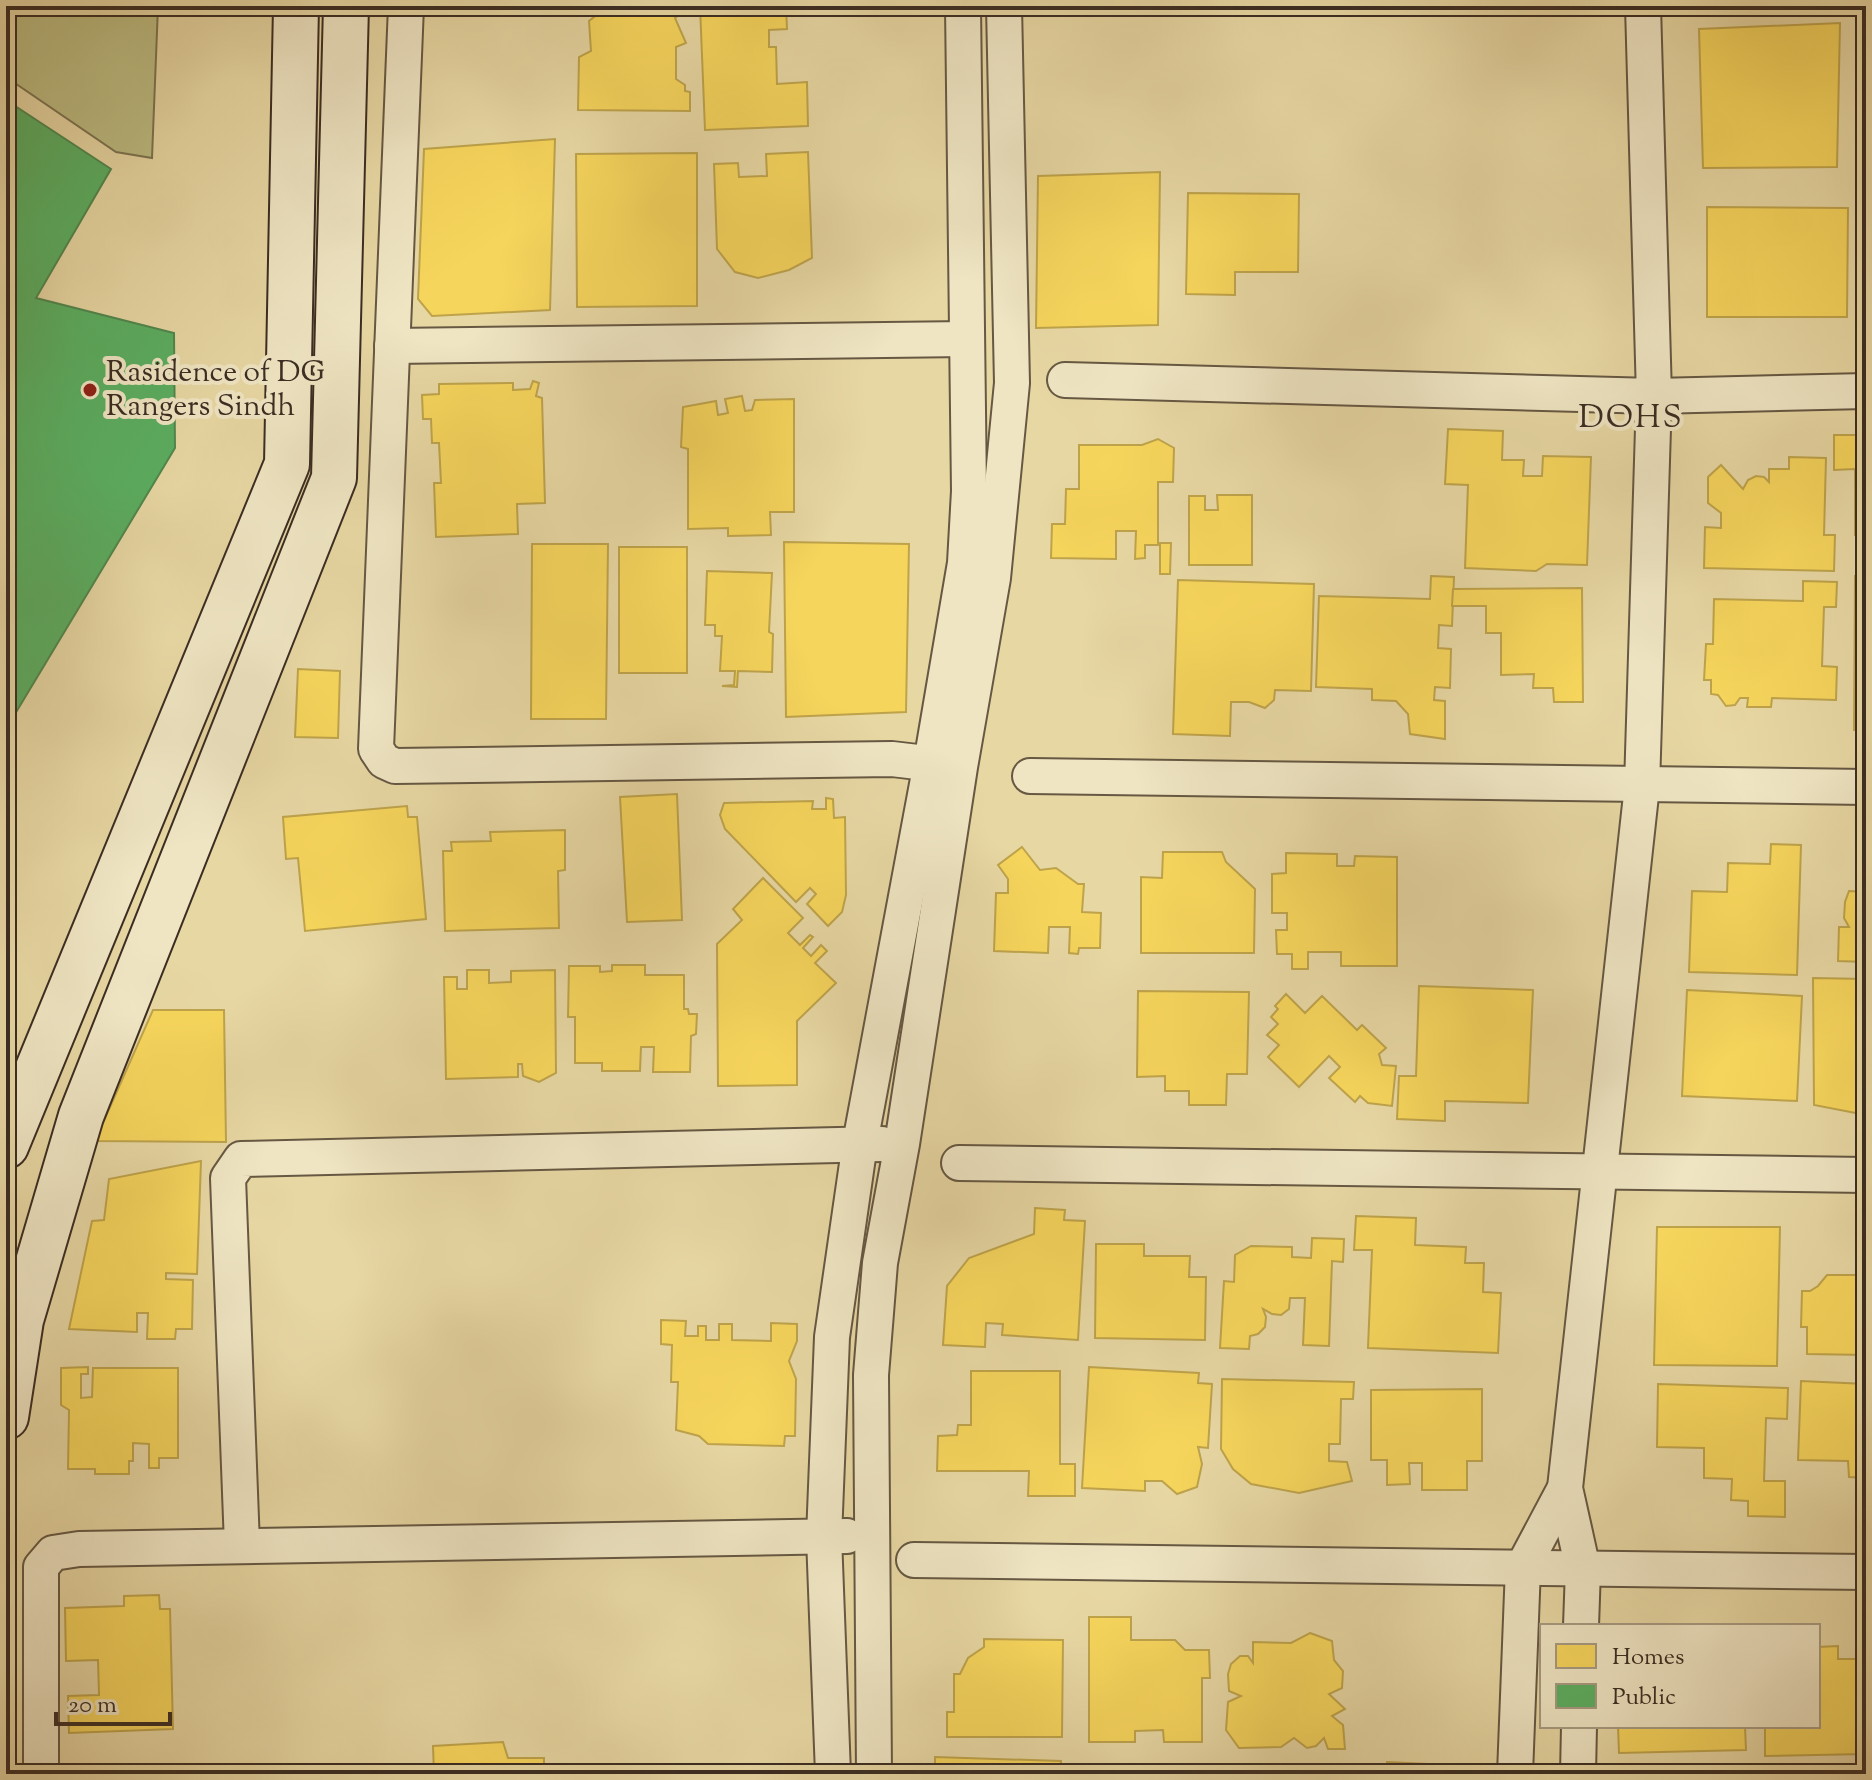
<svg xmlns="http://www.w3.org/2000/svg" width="1872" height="1780" viewBox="0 0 1872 1780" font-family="'Sorts Mill Goudy',serif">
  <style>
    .green { fill: #bcbc81; stroke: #7c7452; stroke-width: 2 }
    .homes { fill: #f6d55c; stroke: #bea34b; stroke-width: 2 }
    .public { fill: #5aae61; stroke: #51874e; stroke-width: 2 }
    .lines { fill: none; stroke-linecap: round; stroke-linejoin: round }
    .street-casing { stroke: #665843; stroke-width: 38 }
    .secondary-casing { stroke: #3b2d23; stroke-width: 48 }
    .street { stroke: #efe5c3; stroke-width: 34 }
    .secondary { stroke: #efe5c3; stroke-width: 44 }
    .poi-dot { fill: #8f2418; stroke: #efe5c3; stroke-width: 3 }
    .labels { text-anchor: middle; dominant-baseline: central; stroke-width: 8; stroke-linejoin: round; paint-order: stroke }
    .poi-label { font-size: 30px; fill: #3b2d23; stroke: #efe5c3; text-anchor: start }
    .neighbourhood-label { font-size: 32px; letter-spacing: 2px; fill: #3b2d23; stroke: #efe5c3 }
  </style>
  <rect width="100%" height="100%" fill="#e7d7a3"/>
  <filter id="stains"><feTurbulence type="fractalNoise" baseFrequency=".0025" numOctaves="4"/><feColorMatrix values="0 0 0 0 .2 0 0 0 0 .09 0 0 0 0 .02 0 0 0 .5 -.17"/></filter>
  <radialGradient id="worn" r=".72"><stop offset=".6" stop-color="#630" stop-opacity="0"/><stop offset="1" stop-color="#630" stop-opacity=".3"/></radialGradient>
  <polygon class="green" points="6,6 158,6 152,158 116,152 6,77"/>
  <g class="homes">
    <polygon points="608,6 682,6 685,10 675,18 686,43 676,47 676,79 685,85 685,91 690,92 690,111 578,110 579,57 591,51 589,21"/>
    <polygon points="700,6 786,6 787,29 769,30 769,47 776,47 777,84 807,82 808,126 705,130"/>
    <polygon points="1840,23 1837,167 1703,168 1699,29"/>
    <polygon points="555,139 550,310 432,316 418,299 424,149"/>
    <polygon points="808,152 812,258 789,270 758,278 735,272 717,249 714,164 738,163 739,177 767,176 766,154"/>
    <polygon points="697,153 697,306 577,307 576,154"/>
    <polygon points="1160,172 1158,325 1036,328 1038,176"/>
    <polygon points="1188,193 1299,194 1298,272 1235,272 1235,295 1186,294"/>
    <polygon points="1707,207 1848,208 1847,317 1707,317"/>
    <polygon points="533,381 539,383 536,396 542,398 545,503 517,504 518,534 436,537 434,483 441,483 439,443 432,443 431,419 423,419 422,395 439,394 439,384 513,383 513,390 530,389"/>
    <polygon points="742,396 745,411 752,410 755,400 794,399 794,512 770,512 771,535 728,536 728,528 688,529 688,449 681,447 683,407 716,401 718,415 728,413 725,399"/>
    <polygon points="1448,429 1503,431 1502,460 1524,460 1523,476 1542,476 1543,456 1591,457 1587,565 1547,564 1536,571 1465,568 1468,485 1445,484"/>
    <polygon points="1834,435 1866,435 1866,535 1855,535 1855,469 1834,470"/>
    <polygon points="1158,439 1174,448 1173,482 1158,482 1158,543 1171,543 1170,574 1160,574 1160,545 1145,545 1145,558 1135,559 1136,531 1116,531 1116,559 1051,558 1052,524 1065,524 1066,489 1079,489 1079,445 1142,445"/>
    <polygon points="1789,457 1826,458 1824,535 1835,535 1834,571 1704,568 1705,527 1721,528 1721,513 1708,503 1708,477 1721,465 1743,489 1748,480 1756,476 1764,477 1769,482 1769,469 1789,469"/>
    <polygon points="1217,495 1252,495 1252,565 1189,565 1189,496 1205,496 1205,510 1218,510"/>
    <polygon points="784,542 909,544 906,712 786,717"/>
    <polygon points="532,544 608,544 606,719 531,719"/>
    <rect x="619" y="547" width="68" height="126"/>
    <polygon points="707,571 772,573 769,632 773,634 772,672 738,671 737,687 722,686 734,685 735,671 720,671 722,636 715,636 715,625 705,625"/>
    <polygon points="1431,576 1454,577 1452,626 1439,625 1438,648 1451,649 1450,688 1435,687 1434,700 1445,701 1445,739 1410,734 1408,714 1396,701 1372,700 1372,689 1316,687 1319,596 1430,599"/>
    <polygon points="1855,576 1866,576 1866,729 1854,730"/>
    <polygon points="1178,580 1314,584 1311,691 1275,690 1274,700 1265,708 1249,702 1231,702 1230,736 1173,734"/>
    <polygon points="1803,581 1837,582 1836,607 1824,607 1822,666 1837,667 1836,700 1772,698 1771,707 1747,707 1748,698 1740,698 1735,705 1726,706 1718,695 1711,694 1711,680 1704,680 1706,644 1713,644 1714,599 1803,601"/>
    <polygon points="1582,588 1583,702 1554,702 1553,688 1533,688 1534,674 1501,675 1501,633 1486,633 1486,606 1452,606 1453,589"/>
    <polygon points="298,669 340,671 338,738 295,737"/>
    <polygon points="677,794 682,920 627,922 620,797"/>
    <polygon points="826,798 833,799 834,818 845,817 846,895 842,912 828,926 807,904 816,894 810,888 796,902 725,829 720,815 724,803 813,801 812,809 826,809"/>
    <polygon points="407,806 408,817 417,817 426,919 305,931 298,858 286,859 283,817"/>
    <polygon points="565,830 565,870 558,871 559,928 445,931 443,851 452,851 451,842 491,841 490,832"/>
    <polygon points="1771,844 1801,845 1797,975 1689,972 1692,891 1727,892 1728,863 1770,864"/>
    <polygon points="1022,847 1040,870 1056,868 1078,884 1084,884 1082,912 1101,913 1100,948 1079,948 1078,954 1069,953 1070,927 1049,927 1048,953 994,951 996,893 1008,893 1008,879 998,865"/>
    <polygon points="1163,852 1222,852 1226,862 1255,889 1254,953 1141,953 1141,877 1162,878"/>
    <polygon points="1286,853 1337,854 1337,866 1354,866 1355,856 1397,857 1397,966 1341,966 1341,952 1308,952 1308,969 1292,969 1292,954 1277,954 1276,930 1287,930 1287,913 1272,913 1272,874 1286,873"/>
    <polygon points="763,878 803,918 788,933 800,945 810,935 813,937 803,948 811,956 821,945 827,951 815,963 836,983 797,1021 797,1085 718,1086 717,944 742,920 733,909"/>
    <polygon points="1849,891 1866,892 1866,962 1838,961 1839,927 1849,927 1844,918 1845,902"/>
    <polygon points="612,965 645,965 645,975 684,975 684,1009 688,1009 689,1014 697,1014 696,1034 691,1036 690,1072 653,1072 654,1047 641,1047 640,1071 602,1071 602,1063 575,1063 575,1017 568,1017 569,966 600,966 600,972 612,971"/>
    <polygon points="467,970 489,970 489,983 511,982 511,971 555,970 556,1073 539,1082 523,1076 522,1064 518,1064 518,1077 446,1079 444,977 457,977 457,989 467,989"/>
    <polygon points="1813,978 1866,979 1866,1115 1814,1105"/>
    <polygon points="1419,986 1533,990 1528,1103 1445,1101 1445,1121 1397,1119 1399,1076 1416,1076"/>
    <polygon points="1687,990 1802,996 1797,1101 1682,1096"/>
    <polygon points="1138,991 1249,992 1247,1074 1227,1074 1226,1105 1189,1105 1189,1091 1165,1091 1165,1076 1137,1077"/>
    <polygon points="1286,994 1305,1013 1322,996 1357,1030 1362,1025 1386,1048 1379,1054 1382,1065 1396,1066 1392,1106 1368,1103 1360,1096 1355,1102 1329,1078 1340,1067 1329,1056 1299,1087 1268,1057 1279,1045 1267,1035 1278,1024 1271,1017 1278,1009 1275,1006"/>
    <polygon points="153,1010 224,1010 226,1142 95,1141"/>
    <polygon points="201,1161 197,1274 166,1273 166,1279 193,1280 192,1329 176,1329 175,1339 147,1339 148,1313 137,1313 137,1332 69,1329 92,1221 104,1220 109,1179"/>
    <polygon points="1035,1208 1065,1210 1064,1220 1085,1221 1078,1340 1002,1335 1003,1324 986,1323 985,1347 943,1345 947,1286 969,1258 1034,1234"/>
    <polygon points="1356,1216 1416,1218 1415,1245 1466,1247 1465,1263 1484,1263 1483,1292 1501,1293 1498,1353 1368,1348 1372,1250 1354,1250"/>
    <polygon points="1657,1227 1780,1227 1777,1366 1654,1365"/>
    <polygon points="1312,1238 1344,1239 1343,1262 1332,1261 1329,1346 1303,1345 1305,1298 1290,1298 1289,1309 1281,1315 1272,1314 1263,1309 1266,1317 1265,1327 1258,1334 1250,1336 1249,1349 1220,1348 1224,1281 1234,1282 1235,1255 1251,1246 1292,1247 1292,1257 1311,1258"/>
    <polygon points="1096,1244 1144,1244 1144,1256 1190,1256 1189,1277 1206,1277 1205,1340 1095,1338"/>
    <polygon points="1859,1266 1866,1266 1866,1355 1807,1354 1807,1327 1801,1327 1802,1291 1810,1291 1818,1286 1827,1275 1860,1275"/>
    <polygon points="661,1320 686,1321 685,1336 698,1336 698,1326 706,1326 706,1340 719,1340 719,1324 732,1324 732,1340 771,1341 771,1323 797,1324 797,1341 789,1361 796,1379 795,1436 785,1436 784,1446 708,1444 699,1436 676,1430 678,1382 671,1382 672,1345 661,1344"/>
    <polygon points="88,1367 88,1374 81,1374 81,1398 92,1397 93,1368 178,1368 178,1458 159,1458 159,1468 149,1468 149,1444 133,1443 133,1461 129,1461 129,1474 95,1474 95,1469 68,1469 69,1410 61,1405 61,1368"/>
    <polygon points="1089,1367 1199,1373 1198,1383 1212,1384 1208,1448 1198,1447 1202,1464 1197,1487 1177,1494 1162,1481 1145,1481 1145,1491 1082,1488"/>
    <polygon points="971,1371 1060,1371 1060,1464 1075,1464 1075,1496 1028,1496 1029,1471 937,1471 938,1436 957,1435 958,1425 971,1425"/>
    <polygon points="1222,1379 1354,1382 1353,1399 1341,1399 1340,1444 1329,1444 1329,1461 1347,1462 1352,1481 1299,1493 1251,1484 1233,1469 1221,1449"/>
    <polygon points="1801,1381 1866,1384 1866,1478 1849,1477 1848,1461 1798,1460"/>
    <polygon points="1658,1384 1788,1388 1787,1419 1766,1418 1764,1481 1785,1481 1785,1517 1748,1516 1748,1501 1731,1500 1732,1479 1704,1478 1704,1448 1657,1447"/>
    <polygon points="1482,1389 1482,1461 1467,1461 1467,1490 1422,1490 1422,1463 1409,1463 1410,1484 1387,1485 1387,1460 1371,1460 1371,1390"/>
    <polygon points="159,1595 160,1609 170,1609 173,1729 69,1733 68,1696 99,1695 98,1660 66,1661 65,1608 124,1606 124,1596"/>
    <polygon points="1089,1617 1131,1617 1131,1640 1175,1640 1185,1650 1209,1650 1210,1678 1202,1678 1202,1742 1164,1742 1163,1730 1135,1731 1135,1742 1089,1742"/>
    <polygon points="1310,1633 1332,1641 1334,1660 1343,1671 1342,1688 1329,1694 1345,1709 1332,1716 1343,1725 1345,1749 1328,1749 1324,1738 1316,1746 1307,1748 1294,1738 1281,1747 1239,1748 1226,1730 1228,1702 1241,1696 1229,1691 1228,1674 1231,1664 1240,1656 1248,1656 1253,1663 1253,1642 1291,1643"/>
    <polygon points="984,1639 1063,1640 1062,1737 947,1737 947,1712 954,1712 954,1674 960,1674 968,1658 984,1647"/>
    <polygon points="1838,1646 1838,1659 1866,1659 1865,1754 1765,1756 1765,1726 1818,1726 1818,1647"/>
    <polygon points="6,1677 14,1677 15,1774 6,1774"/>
    <polygon points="1618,1726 1745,1726 1746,1750 1619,1753"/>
    <polygon points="503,1742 508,1758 544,1758 544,1774 434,1774 433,1746"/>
    <polygon points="935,1757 1061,1761 1060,1774 935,1774"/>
    <polygon points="1387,1762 1490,1767 1490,1774 1386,1774"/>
  </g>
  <polygon class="public" points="6,100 111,169 36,298 174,333 175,448 6,729"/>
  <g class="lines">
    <g class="street-casing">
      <g id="street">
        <polyline points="406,6 376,749 384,761 395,766 892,759 952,766"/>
        <polyline points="392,346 967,339"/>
        <polyline points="1065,380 1654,396 1643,6"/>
        <polyline points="1030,776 1866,787"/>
        <polyline points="959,1163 1866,1175"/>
        <polyline points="242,1545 228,1178 241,1159 882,1144"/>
        <polyline points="914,1560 1866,1572"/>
        <polyline points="1581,1626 1583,1569 1565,1488 1642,786 1654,396 1866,391"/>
        <polyline points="41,1774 41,1567 53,1553 79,1549 847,1536"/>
        <polyline points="833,1774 824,1537 832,1337 860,1143 931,763 965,563 969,491 963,6"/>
        <polyline points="874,1774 871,1375 880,1263 902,1144 960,767 993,578 1012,383 1004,6"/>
        <polyline points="1515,1774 1523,1567 1565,1488"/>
        <polyline points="1578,1774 1579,1726"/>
      </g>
    </g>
    <g class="secondary-casing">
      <g id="secondary">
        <polyline points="6,1146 287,464 296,6"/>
        <polyline points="6,1417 21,1320 81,1116 334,478 346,6"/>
      </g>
    </g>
    <use href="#street" class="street"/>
    <use href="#secondary" class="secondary"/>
  </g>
  <circle class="poi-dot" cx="90" cy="390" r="8"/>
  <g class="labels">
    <g class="poi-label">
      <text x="106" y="373">Rasidence of DG<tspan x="106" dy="34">Rangers Sindh</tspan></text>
    </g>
    <g class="neighbourhood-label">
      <text x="1631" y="419">DOHS</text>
    </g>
  </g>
  <rect width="1872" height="1780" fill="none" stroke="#e7d7a3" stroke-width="32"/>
  <rect x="8" y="8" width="1856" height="1764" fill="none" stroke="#3b2d23" stroke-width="4"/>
  <rect x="16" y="16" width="1840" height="1748" fill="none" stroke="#3b2d23" stroke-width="2"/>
  <rect x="1540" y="1624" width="280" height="104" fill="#efe5c3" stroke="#a79b83" stroke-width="2"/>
  <rect x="1556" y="1644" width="40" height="24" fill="#f6d55c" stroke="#a79b83" stroke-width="2"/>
  <text x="1612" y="1664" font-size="24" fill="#3b2d23">Homes</text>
  <rect x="1556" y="1684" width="40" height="24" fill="#5aae61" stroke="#a79b83" stroke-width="2"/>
  <text x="1612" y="1704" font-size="24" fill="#3b2d23">Public</text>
  <path d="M56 1712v12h114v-12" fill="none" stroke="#3b2d23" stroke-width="4"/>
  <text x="68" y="1712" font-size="24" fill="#3b2d23" stroke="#efe5c3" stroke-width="6" paint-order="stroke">20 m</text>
  <rect width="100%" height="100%" filter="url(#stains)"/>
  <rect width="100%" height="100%" fill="url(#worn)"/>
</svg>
